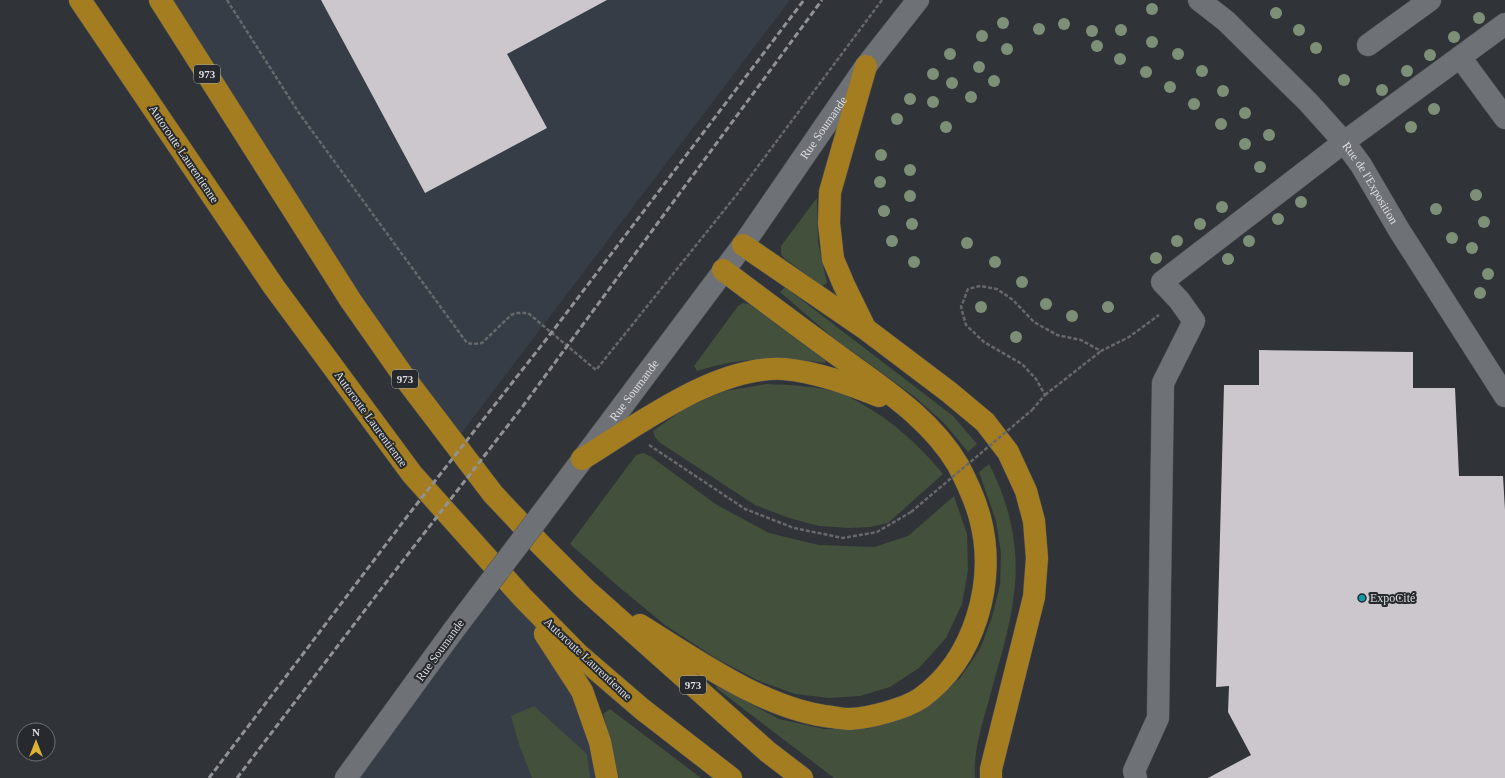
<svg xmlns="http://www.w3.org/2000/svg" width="1505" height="778" viewBox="0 0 1505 778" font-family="'Times New Roman',serif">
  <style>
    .built { fill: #363d46 }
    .green { fill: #43503c }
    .building { fill: #cbc7cc }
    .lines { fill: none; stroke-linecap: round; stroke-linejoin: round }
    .minor-casing { stroke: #4f5255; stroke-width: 23 }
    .highway-casing { stroke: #4f5255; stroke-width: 23 }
    .path { stroke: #66686c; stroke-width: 2.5; stroke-dasharray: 4 2; stroke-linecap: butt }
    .minor { stroke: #6e7176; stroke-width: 22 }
    .highway { stroke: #a47d21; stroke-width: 22 }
    .rail { stroke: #909295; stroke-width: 3; stroke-dasharray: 6 3; stroke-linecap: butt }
    .minor-bridge-casing { stroke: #4f5255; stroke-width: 23; stroke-linecap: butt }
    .path-bridge { stroke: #66686c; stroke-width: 2.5; stroke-dasharray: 4 2; stroke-linecap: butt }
    .minor-bridge { stroke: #6e7176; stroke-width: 22 }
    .tree { fill: #7d8f76 }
    .culture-dot { fill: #0f9aa8; stroke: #26292d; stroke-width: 1.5 }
    .labels { text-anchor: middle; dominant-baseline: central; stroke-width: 4; stroke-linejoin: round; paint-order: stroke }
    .shield { fill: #26292d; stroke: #a5a8ab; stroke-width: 1 }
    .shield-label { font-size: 11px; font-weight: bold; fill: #dcdee1 }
    .street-label { font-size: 12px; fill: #dcdee1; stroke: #26292d }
    .poi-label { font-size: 12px; fill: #dcdee1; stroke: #26292d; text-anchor: start }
  </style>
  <rect width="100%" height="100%" fill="#303337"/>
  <g class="built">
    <polygon points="160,0 790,0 454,443"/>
    <polygon points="495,576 522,597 582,691 607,778 346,778"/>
  </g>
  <g class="green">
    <polygon points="816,199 817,199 818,242 827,283 822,286 784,258 781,254 781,246"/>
    <polygon points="785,287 953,416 977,444 968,452 945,424 915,397 831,336 780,292"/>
    <path d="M743 303 749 304 826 361 825 363C780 356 741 357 697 371L694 366 738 306Z"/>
    <path d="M767 384C793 385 819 386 843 394 849 396 854 400 860 403 892 420 920 446 943 474L888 523 870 527 849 528 819 526 789 518 755 505 659 442 655 437 653 431 685 408 725 391Z"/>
    <polygon points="643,453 650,456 717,505 769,533 819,545 874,547 908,536 954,496 967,534 968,570 962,604 946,638 919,668 890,687 860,696 829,698 795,694 759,681 717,659 665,625 619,587 570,544 636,455"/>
    <path d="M989 464C1010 504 1020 549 1014 594 1010 630 998 665 989 700 982 725 973 752 975 778H834L716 688 717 686 779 719 824 729H866L904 718 933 702 960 678 980 649 992 617 1000 585 1001 553 996 521 979 472Z"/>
    <polygon points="534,706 587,754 590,778 532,778 519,744 511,716"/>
    <polygon points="610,709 701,778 619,778 603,714"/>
  </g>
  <g class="building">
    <polygon points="321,0 607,0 507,54 547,128 425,193"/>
    <polygon points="1259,350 1413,352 1413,388 1455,388 1459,476 1503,476 1505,510 1505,778 1208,778 1251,755 1228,712 1229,686 1216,687 1224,385 1259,385"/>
  </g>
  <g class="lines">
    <g class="minor-casing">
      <g id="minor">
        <path id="s1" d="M1199 0 1226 21 1308 102 1344 142 1361 165 1399 230 1505 396"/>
        <polyline points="1368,45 1430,0"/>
        <polyline points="1460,57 1505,118"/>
        <path id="s2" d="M540 516 743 245 866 66 918 0"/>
        <polyline points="346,778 453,631"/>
        <polyline points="1136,778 1134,771 1158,718 1163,383 1194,321 1179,300 1162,282 1344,142 1505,24"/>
      </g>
    </g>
    <g class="highway-casing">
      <g id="highway">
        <polyline points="80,0 274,287 412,474 522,597 578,654 642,709 731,778"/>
        <polyline points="160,0 351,301 407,381 493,494 541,545 585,589 768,752 802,778"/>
        <polyline points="743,245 867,330 949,392 985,422 1008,452 1026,491 1034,521 1037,558 1034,597 991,769 991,778"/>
        <polyline points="865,328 844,285 833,259 829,223 830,192 866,66"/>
        <path d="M582 459C638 425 716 365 784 369 817 372 849 384 879 396"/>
        <path d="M640 625C696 660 766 710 832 717 838 718 844 719 850 719 869 718 905 709 921 698 975 659 997 581 980 518 975 499 967 482 958 465 931 419 885 390 843 359 803 330 763 300 723 270"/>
        <polyline points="545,634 582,691 600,742 607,778"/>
      </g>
    </g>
    <g class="path">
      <polyline points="227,0 299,113 467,343 473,344 482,343 511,315 516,313 528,313 596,370 738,193 882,0"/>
      <polyline points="1045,395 1101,351"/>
      <polyline points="1032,410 1045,395 1036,379 1022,364 984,342 966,325 961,307 968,289 980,286 997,289 1013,300 1034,322 1057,335 1081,340 1101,351 1129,337 1159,315"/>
      <polyline points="649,445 745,509 794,528 843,538 877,532 911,512"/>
    </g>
    <use href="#minor" class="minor"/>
    <use href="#highway" class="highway"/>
    <g class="rail">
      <polyline points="209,778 409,514 552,332 804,0"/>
      <polyline points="237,778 391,576 523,406 822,0"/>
    </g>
    <g class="minor-bridge-casing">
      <polyline id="minor-bridge" points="453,631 540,516"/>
    </g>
    <polyline class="path-bridge" points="911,512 1032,410"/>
    <use href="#minor-bridge" class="minor-bridge"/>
  </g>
  <g class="tree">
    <circle cx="1152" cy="9" r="6"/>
    <circle cx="1276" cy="13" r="6"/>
    <circle cx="1479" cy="18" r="6"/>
    <circle cx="1003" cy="23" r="6"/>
    <circle cx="1064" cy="24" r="6"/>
    <circle cx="1039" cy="29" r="6"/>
    <circle cx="1121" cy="30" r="6"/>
    <circle cx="1299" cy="30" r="6"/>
    <circle cx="1092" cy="31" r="6"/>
    <circle cx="982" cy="36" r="6"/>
    <circle cx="1454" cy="37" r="6"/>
    <circle cx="1152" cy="42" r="6"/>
    <circle cx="1097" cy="46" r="6"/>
    <circle cx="1316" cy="48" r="6"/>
    <circle cx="1007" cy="49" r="6"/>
    <circle cx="950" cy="54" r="6"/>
    <circle cx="1178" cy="54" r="6"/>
    <circle cx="1430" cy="55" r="6"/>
    <circle cx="1120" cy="59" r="6"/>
    <circle cx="979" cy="67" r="6"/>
    <circle cx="1202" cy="71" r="6"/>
    <circle cx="1407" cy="71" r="6"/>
    <circle cx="1146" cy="72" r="6"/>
    <circle cx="933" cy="74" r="6"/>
    <circle cx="1344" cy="80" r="6"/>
    <circle cx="994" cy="81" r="6"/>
    <circle cx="952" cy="83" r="6"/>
    <circle cx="1170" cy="87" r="6"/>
    <circle cx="1382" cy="90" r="6"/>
    <circle cx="1223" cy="91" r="6"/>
    <circle cx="971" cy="97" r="6"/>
    <circle cx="910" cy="99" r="6"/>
    <circle cx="933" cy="102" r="6"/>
    <circle cx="1194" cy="104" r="6"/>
    <circle cx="1434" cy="109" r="6"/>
    <circle cx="1245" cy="113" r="6"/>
    <circle cx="897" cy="119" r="6"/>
    <circle cx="1221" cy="124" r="6"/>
    <circle cx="946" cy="127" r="6"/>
    <circle cx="1411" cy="127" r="6"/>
    <circle cx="1269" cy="135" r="6"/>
    <circle cx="1245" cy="144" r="6"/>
    <circle cx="881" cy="155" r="6"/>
    <circle cx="1260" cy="167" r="6"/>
    <circle cx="910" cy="170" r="6"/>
    <circle cx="880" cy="182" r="6"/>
    <circle cx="1476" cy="195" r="6"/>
    <circle cx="910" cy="196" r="6"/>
    <circle cx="1301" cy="202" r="6"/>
    <circle cx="1222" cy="207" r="6"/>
    <circle cx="1436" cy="209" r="6"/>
    <circle cx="884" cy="211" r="6"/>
    <circle cx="1278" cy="219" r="6"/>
    <circle cx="1484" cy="222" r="6"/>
    <circle cx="912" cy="224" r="6"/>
    <circle cx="1200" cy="224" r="6"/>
    <circle cx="1452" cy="238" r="6"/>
    <circle cx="892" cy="241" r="6"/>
    <circle cx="1177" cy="241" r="6"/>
    <circle cx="1249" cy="241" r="6"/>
    <circle cx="967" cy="243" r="6"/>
    <circle cx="1472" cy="248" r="6"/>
    <circle cx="1156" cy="258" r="6"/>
    <circle cx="1228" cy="259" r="6"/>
    <circle cx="914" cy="262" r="6"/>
    <circle cx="995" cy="262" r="6"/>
    <circle cx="1488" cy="274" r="6"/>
    <circle cx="1022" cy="282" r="6"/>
    <circle cx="1480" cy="293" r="6"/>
    <circle cx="1046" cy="304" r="6"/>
    <circle cx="981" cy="307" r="6"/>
    <circle cx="1108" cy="307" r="6"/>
    <circle cx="1072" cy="316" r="6"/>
    <circle cx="1016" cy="337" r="6"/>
  </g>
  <circle class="culture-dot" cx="1362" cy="598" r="4"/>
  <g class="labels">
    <g class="shield">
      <rect x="194" y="65" width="26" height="18" rx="3"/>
      <rect x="392" y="370" width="26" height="18" rx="3"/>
      <rect x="680" y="676" width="26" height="18" rx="3"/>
    </g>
    <g class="shield-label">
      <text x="207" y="74">973</text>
      <text x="405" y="379">973</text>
      <text x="693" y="685">973</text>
    </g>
    <g class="street-label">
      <text stroke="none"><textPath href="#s2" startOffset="481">Rue Soumande</textPath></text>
      <text transform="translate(184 154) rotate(56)">Autoroute Laurentienne</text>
      <text stroke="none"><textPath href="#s1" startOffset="252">Rue de l'Exposition</textPath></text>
      <text stroke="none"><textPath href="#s2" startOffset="157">Rue Soumande</textPath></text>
      <text transform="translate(371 419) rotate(54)">Autoroute Laurentienne</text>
      <text transform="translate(440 650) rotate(-54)">Rue Soumande</text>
      <text transform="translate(588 659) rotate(43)">Autoroute Laurentienne</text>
    </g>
    <g class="poi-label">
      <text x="1370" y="598">ExpoCité</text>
    </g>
  </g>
  <g transform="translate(36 742)"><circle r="19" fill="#26292d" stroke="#6f7175"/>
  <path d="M0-3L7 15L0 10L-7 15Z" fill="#dcb233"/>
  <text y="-6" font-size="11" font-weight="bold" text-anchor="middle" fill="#dcdee1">N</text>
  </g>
</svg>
